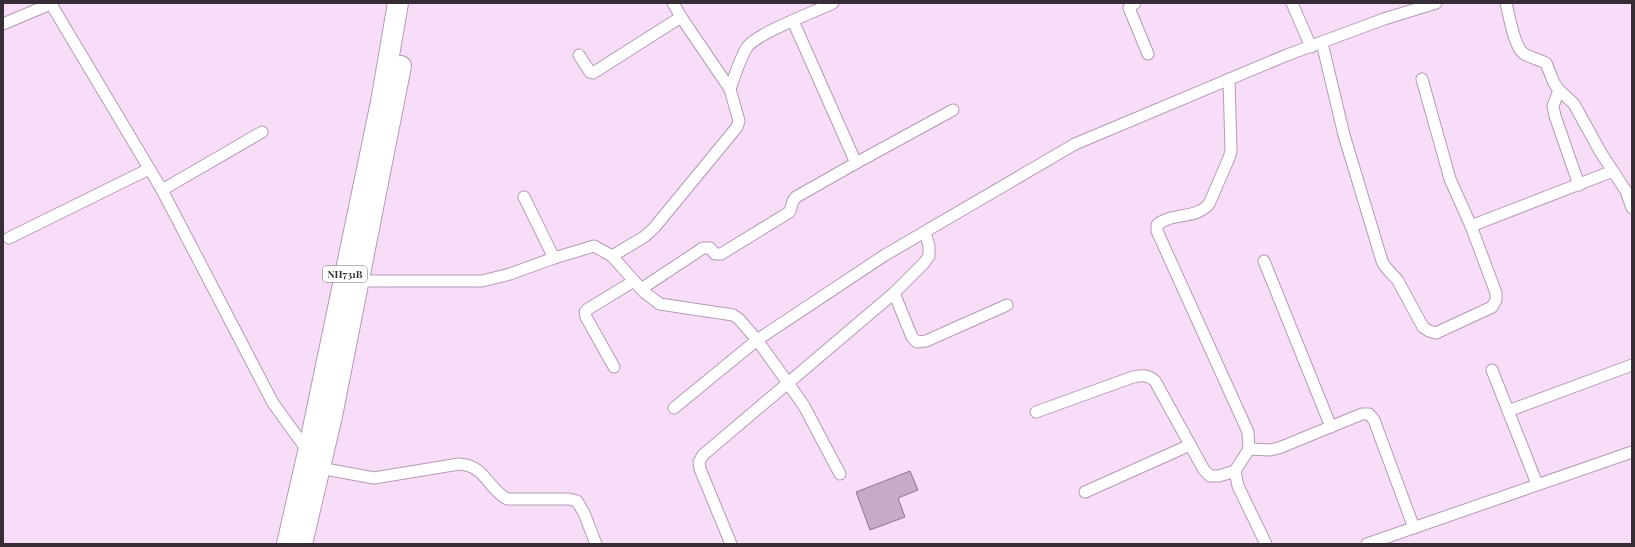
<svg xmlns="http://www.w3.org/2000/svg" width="1635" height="547" viewBox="0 0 1635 547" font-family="'Playfair Display',serif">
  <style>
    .building { fill: #c5abc5; stroke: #8e768f }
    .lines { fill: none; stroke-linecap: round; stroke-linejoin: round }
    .street-casing { stroke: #b49bb4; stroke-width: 13 }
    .highway-casing { stroke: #b49bb4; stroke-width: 22 }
    .street { stroke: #fff; stroke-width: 11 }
    .highway { stroke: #fff; stroke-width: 20 }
    .labels { text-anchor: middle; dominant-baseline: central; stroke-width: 3; stroke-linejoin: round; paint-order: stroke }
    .shield { fill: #fff; stroke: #736c73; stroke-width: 1 }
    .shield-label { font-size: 10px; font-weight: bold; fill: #372d37 }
  </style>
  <rect width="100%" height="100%" fill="#f8ddf8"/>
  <polygon class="building" points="910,471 918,490 898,498 905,517 870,530 856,492"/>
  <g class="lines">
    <g class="street-casing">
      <g id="street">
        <polyline points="1135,3 1129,8 1148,54"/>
        <polyline points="1292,3 1311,47"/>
        <path d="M1506 3C1509 15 1514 46 1523 53 1530 58 1538 59 1546 63L1554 83 1559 90 1574 104 1601 153 1626 191 1632 208"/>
        <path d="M51 4 162 190 273 403 320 468 374 478 459 464C485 465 488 489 507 499H569L577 501 584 513 596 544"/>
        <polyline points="793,21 856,163 953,110"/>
        <polyline points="3,24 53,3"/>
        <path d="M1322 43 1344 135 1382 261C1386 270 1393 274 1398 281L1423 327 1429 331 1436 333 1492 307 1496 300V293L1471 226 1450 179 1422 79"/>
        <polyline points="579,55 590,72 593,73 681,17"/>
        <path d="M1229 79 1231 151 1229 158 1209 204C1195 220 1172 212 1157 225V231L1248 432 1249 449 1235 471 1238 486 1266 544"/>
        <path d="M730 89C734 78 741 55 748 46 760 32 814 12 833 3"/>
        <polyline points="1559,90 1553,106 1555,116 1579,185"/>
        <polyline points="162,190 262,132"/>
        <polyline points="524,197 554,258"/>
        <polyline points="1471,226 1613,171"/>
        <polyline points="9,238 149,169"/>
        <polyline points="612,256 644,237 654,228 737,127 739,121 730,89 681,17 673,3"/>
        <polyline points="1264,261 1331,427"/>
        <polyline points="358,281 482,281 510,274 554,258 594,246 612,256 644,292 660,304 733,315 739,319 757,340 885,255 1075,144 1287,55 1384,19 1436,3"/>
        <polyline points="641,289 703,248 710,248 715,254 721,254 788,213 790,211 793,201 796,197 856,163"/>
        <polyline points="894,293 912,337 917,342 926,341 1007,305"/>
        <polyline points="614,367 586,317 585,312 588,309 634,281"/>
        <polyline points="1492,370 1537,484"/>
        <polyline points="674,408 757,340 788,383 703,455 699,462 700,469 731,544"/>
        <polyline points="1508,411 1632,365"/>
        <path d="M1036 412 1133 377C1143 375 1148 375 1155 381L1204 470 1210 476H1219L1235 471"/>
        <polyline points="1249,449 1270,450 1279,448 1362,414 1369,414 1374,420 1414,528"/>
        <polyline points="840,474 804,406 788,383 894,293 924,263 929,256 929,246 925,232"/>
        <polyline points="1085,492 1190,445"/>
        <polyline points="1367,544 1632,452"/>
      </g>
    </g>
    <g class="highway-casing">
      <g id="highway">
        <polyline points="287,544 308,452 381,102 398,3"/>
        <polyline points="302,544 332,416 401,66"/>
      </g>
    </g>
    <use href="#street" class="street"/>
    <use href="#highway" class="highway"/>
  </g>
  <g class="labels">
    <rect class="shield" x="323" y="266" width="44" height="16" rx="3"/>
    <g class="shield-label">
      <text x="345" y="274">NH731B</text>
    </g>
  </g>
  <rect width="1635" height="547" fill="none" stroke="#372d37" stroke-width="8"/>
</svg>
